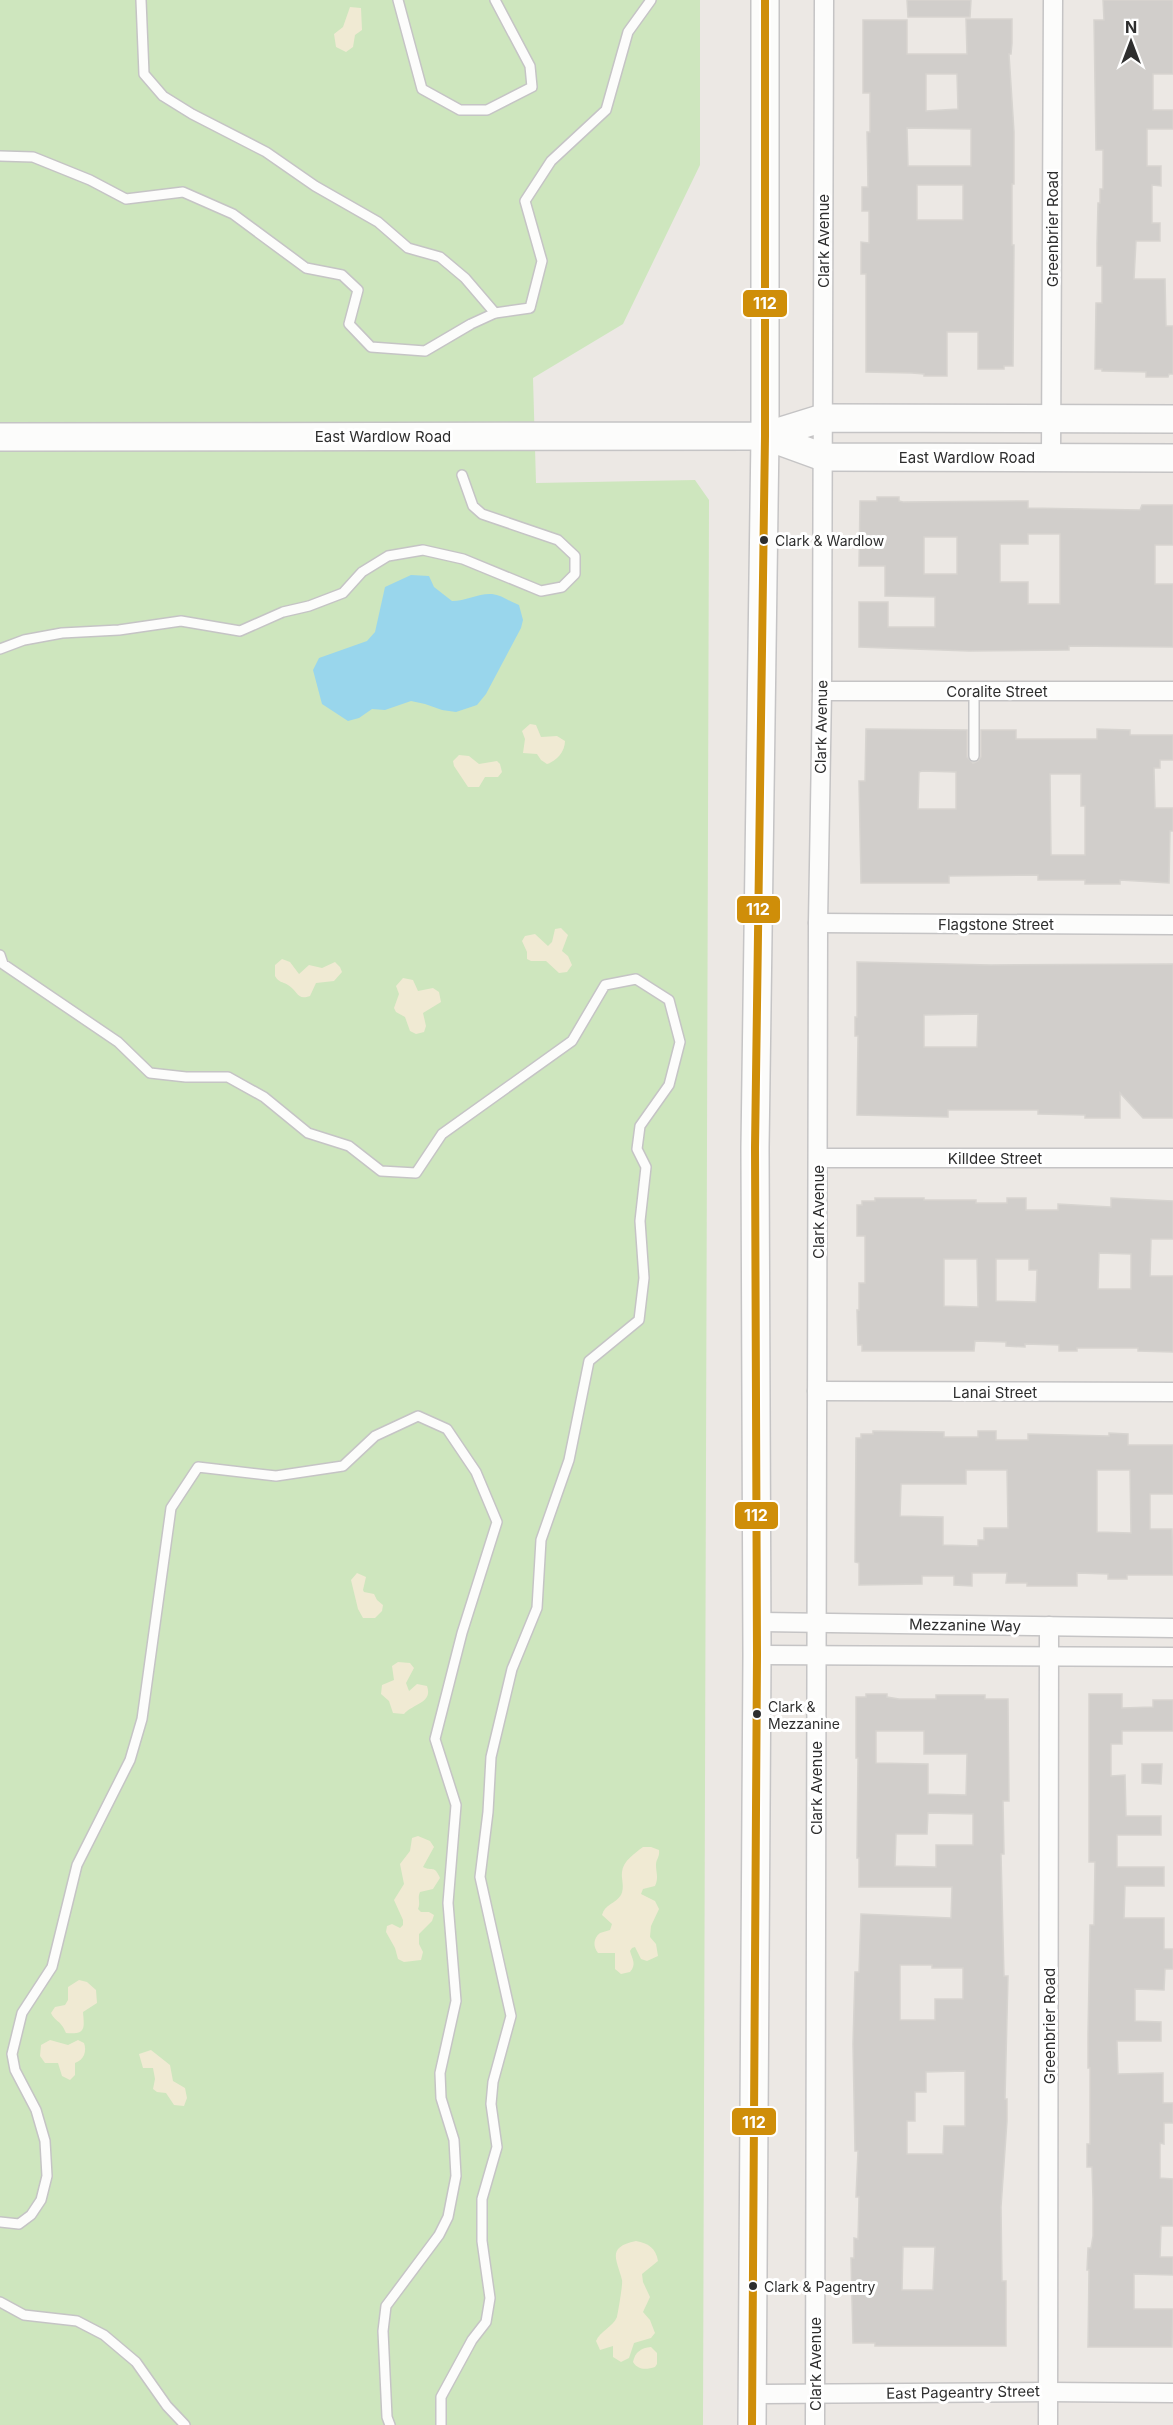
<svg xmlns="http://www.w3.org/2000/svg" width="1173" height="2425" viewBox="0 0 1173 2425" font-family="Inter,sans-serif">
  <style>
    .green { fill: #cee6be }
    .sand { fill: #f0ead3 }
    .water { fill: #99d6ec }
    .building { fill: #d1cecb; stroke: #d7d4d0; stroke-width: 1.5; fill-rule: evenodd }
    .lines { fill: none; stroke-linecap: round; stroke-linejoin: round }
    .service-casing { stroke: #c5c4c5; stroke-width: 12 }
    .minor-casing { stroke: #c5c4c5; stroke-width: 21 }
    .secondary-casing { stroke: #c5c4c5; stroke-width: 30 }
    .service { stroke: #fcfcfb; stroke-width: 9 }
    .minor { stroke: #fcfcfb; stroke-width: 18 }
    .secondary { stroke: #fcfcfb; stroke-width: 27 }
    .bus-1-casing { stroke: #fff; stroke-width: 12 }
    .bus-1 { stroke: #cf8e09; stroke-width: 8 }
    .bus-dot { fill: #2e2e2e; stroke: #fff; stroke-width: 2 }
    .labels { text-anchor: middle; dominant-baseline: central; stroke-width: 6; stroke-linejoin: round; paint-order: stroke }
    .bus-label { font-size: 14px; fill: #2e2e2e; stroke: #fff; text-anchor: start }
    .street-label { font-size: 15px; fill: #2e2e2e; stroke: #fff }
    .line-badge { stroke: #fff; stroke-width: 2 }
    .badge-label { font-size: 16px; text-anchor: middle; font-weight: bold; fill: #fff }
  </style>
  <rect width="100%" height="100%" fill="#ece8e4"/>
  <polygon class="green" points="0,0 700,0 700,165 623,324 533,378 536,483 695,480 709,500 703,2425 0,2425"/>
  <g class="sand">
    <polygon points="350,7 361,8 362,30 355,35 353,47 346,52 336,47 334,34 343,27"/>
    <path d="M530 724 536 725 541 737 557 736 565 741C565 751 557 761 547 764L541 760 537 754 523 753 525 739 522 731Z"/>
    <polygon points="459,755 469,756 479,764 497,761 500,764 502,772 498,777 485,777 479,787 468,787 454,766 453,761"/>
    <polygon points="561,928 568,935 562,951 568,956 572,965 567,972 559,973 546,961 531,961 527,959 527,952 522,941 525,936 535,934 548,946 552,942 555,929"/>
    <path d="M282 959 290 962 299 974 309 965 322 968 335 962 340 967 342 972 334 981 316 983 310 996C297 1001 298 991 288 985 282 981 279 983 275 976V965Z"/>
    <polygon points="403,978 413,980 418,991 433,988 439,992 441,1002 423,1013 426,1026 424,1032 416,1034 410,1031 405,1017 396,1012 394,1008 399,994 396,986"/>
    <polygon points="357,1573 366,1577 363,1590 364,1592 374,1594 377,1600 383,1605 382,1611 375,1618 363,1618 358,1609 351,1580"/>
    <path d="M398 1662 410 1663 414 1668 406 1683 409 1691 417 1684 427 1686C433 1703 414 1703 404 1714L393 1713 389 1701 381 1694 382 1685 394 1680 392 1666Z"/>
    <path d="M418 1836 430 1841 434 1847 423 1867C432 1872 434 1864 440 1878L433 1889 420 1892C417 1898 421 1903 418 1909L421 1912H429L434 1915 432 1921 419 1934V1944L423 1952 421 1960 404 1962 398 1959 395 1948 386 1932 387 1926 392 1924 400 1928 403 1925V1920L394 1900 404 1884 400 1864 410 1851 412 1838Z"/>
    <path d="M643 1847H651L659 1850C660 1857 656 1859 656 1865 656 1874 659 1877 655 1886L643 1889 641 1894 655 1901 659 1909 651 1926 650 1937 656 1944 658 1956 647 1961 641 1959 635 1947 632 1948 630 1951C632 1959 637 1964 630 1972L621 1974 615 1969V1953H598C593 1947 593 1938 600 1933L610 1930 612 1924 602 1915C605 1904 615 1904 621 1895 625 1887 621 1879 622 1872 623 1861 635 1853 643 1847Z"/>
    <path d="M79 1980 87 1982 96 1990 97 2003 83 2012C84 2027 87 2035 66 2033 61 2020 55 2022 51 2013L55 2007 65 2005 68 2000V1987Z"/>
    <path d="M50 2040 68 2045 78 2040 84 2043C87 2051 84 2060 75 2063V2075L70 2080 62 2076 58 2063H45L40 2056 41 2045Z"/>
    <polygon points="151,2050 170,2065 173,2081 185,2088 187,2098 184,2106 174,2105 166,2093 157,2092 153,2089 155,2079 153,2068 143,2068 139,2054"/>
    <path d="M636 2241C648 2243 656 2248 658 2261L642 2274 643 2282 650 2297 643 2312 650 2320 655 2333 651 2338 634 2343 629 2358 621 2362 613 2357V2346L600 2350 596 2341C600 2331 613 2327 617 2317 618 2312 623 2284 622 2280 617 2260 606 2247 636 2241Z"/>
    <path d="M651 2347 657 2353V2364L655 2367C646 2370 638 2370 633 2362 635 2352 641 2348 651 2347Z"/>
  </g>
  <path class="water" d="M411 575 429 576 434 587 452 601C466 601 479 593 492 594 502 595 510 602 519 605L523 620 521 628 486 694 477 705 456 712 442 710 425 704 411 701 385 710 372 709 359 718 348 721 322 704 313 670 319 658 367 641 375 632 385 587Z"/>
  <g class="building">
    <polygon points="907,0 971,0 970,17 908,17"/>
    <polygon points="1103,0 1173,0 1173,74 1153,74 1153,110 1173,110 1173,129 1147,129 1147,166 1161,166 1161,186 1152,185 1152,223 1160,223 1160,241 1136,241 1134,279 1165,279 1166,326 1173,326 1173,374 1169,374 1168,377 1146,377 1146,372 1102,371 1102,369 1095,369 1096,303 1102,303 1102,266 1097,266 1097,244 1098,203 1100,203 1100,189 1103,189 1103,150 1096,150 1094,20 1104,20"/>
    <path d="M966 19H1012V43L1011 54H1009L1014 132V184H1012V245H1014L1013 366H1004V369H978V332H947V376H924V374L912 373 866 372V274H861V242L869 243V211H862V187H868L867 132H870V93H863V20H907V54H967ZM926 74H957L958 109 926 111ZM907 128 971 129V166H908ZM917 185H963V220H917Z"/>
    <path d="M877 497H899V501L903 502 1028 501V508L1140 510 1142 505H1173V545H1155V584H1173V647L1069 646V650L969 651 859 647V602H888V627H935V597L885 596V566H859L860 501H877ZM1028 534H1060V604H1028V582H1000V544H1028ZM924 537H957V574H924Z"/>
    <path d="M866 729 967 730V757L973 763 978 761 981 757V730H1016V739H1097V729L1130 730V735H1173V760H1160V768H1154L1155 808H1173V831H1170L1169 883 1120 880V884H1085V880H1038V875L949 876V883H861L859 781H865ZM922 771 956 772V809H918L919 772ZM1050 774H1081V806H1085V855H1051Z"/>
    <path d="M857 962 991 965 1173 964V1118H1143L1120 1093V1118H1085V1115L1038 1114V1110H948V1117L857 1115 858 1036H855V1017H857ZM978 1014 977 1047H924V1015Z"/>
    <path d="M875 1198H924V1200H976V1203H1007V1198H1026V1210H1058V1204L1111 1207V1198L1173 1201V1239H1151L1150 1276H1173V1352L1138 1351V1348H1077V1351H1059V1345L1025 1344V1347L1006 1346V1342L975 1341 974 1351H862V1345H858L857 1310H859V1283H865V1236H857V1205H862V1201H875ZM1099 1253 1131 1254V1289H1098ZM944 1259H977L978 1307 944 1306ZM996 1259H1029V1270H1037L1036 1302 996 1301Z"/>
    <path d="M873 1431 944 1432V1437H978V1431H996V1440H1028V1434L1109 1436V1433L1128 1434V1445H1173V1494H1150V1529H1172L1173 1575H1127V1579H1108V1574L1077 1573V1586H1027V1583H1006L1007 1573H972V1586L954 1585V1576H922V1584L859 1585V1563L855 1562 856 1438H861V1434H873ZM966 1470H1007L1008 1528H984V1540H978V1546L943 1545V1517L900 1516 901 1484H966ZM1097 1470H1130L1131 1533 1097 1532Z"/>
    <path d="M866 1694H887V1697L899 1699H936V1695H985V1699H1008L1009 1801H1003L1004 1854H1001L1004 1976H1008L1005 2099H1007V2121L1001 2207 1002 2281H1006V2346H875V2343H853L851 2258H854V2238L858 2239 859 2197H856L858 2151H855L853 2044 855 1972H859L861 1914 951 1918 952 1887H859V1858H857L858 1758H856V1697H866ZM876 1731H924V1754H967L966 1795 928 1794V1764L876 1763ZM928 1813 973 1814V1845H936V1867L895 1866 896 1834H927ZM900 1965H932V1968H963V1999H935V2020H900ZM965 2071V2126H944L943 2154H907V2121H915V2092H926V2072ZM903 2247H935L933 2290H902Z"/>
    <polygon points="1089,1694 1122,1694 1122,1708 1153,1707 1153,1700 1173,1700 1173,1731 1122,1731 1122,1744 1111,1744 1111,1776 1125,1775 1126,1816 1161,1816 1161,1835 1117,1835 1117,1867 1164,1867 1164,1886 1125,1886 1124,1918 1164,1918 1164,1949 1173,1949 1173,1969 1165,1969 1164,1990 1135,1989 1135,2021 1161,2022 1161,2041 1117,2041 1118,2074 1163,2073 1163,2103 1173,2103 1173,2123 1164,2123 1164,2144 1160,2143 1160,2178 1173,2179 1173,2226 1161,2226 1160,2257 1173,2257 1173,2275 1134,2274 1134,2309 1173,2309 1172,2347 1088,2347 1089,2270 1087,2270 1088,2248 1091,2248 1093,2236 1093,2199 1092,2167 1087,2167 1087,2144 1090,2144 1090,2068 1088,2068 1088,2034 1090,1925 1094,1925 1095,1862 1089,1862"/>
    <polygon points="1142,1764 1162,1764 1161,1784 1142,1783"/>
  </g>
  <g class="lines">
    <g class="service-casing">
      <g id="service">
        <polyline points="141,0 144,74 163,96 192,114 266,152 315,186 378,222 408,248 440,257 465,278 495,313"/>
        <polyline points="398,0 422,89 460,110 487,110 532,87 530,66 495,0"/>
        <polyline points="0,156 33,157 90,180 126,199 183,192 233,214 306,268 342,275 358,290 349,324 371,347 425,351 471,324 495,313 530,308 542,261 525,201 551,161 606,110 628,32 651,0"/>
        <polyline points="0,649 24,640 62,633 119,630 181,621 240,631 283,612 309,606 343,593 362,572 388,556 423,550 463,559 541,591 562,587 575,574 575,556 558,540 482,514 473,506 462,475"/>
        <polyline points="974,756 974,692"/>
        <polyline points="0,955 3,964 118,1042 150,1073 186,1077 228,1077 264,1097 308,1133 349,1146 381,1171 416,1173 442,1134 572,1041 605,985 636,979 669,1000 680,1042 669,1085 640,1126 637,1149 646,1167 640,1221 644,1278 639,1320 589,1361 569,1460 541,1540 537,1608 512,1669 491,1757 488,1812 480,1877 511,2016 493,2082 491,2104 497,2147 482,2199 482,2241 490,2298 486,2322 472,2340 441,2397 441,2425"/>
        <polyline points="0,2222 19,2224 31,2215 41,2200 47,2176 45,2141 36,2110 15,2070 12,2054 22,2013 52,1967 77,1865 130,1760 142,1719 171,1508 198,1467 276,1476 343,1466 375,1436 418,1416 447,1429 476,1472 497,1522 462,1633 435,1739 456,1805 448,1903 456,2001 440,2073 441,2098 454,2140 456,2176 448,2217 439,2235 386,2306 383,2331 387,2417 390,2425"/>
        <polyline points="0,2302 24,2315 77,2321 104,2335 136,2362 167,2406 185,2425"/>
      </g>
    </g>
    <g class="minor-casing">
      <g id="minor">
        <polyline points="1051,457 1053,0"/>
        <polyline points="822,691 1173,691"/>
        <polyline points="818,923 1173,925"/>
        <polyline points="818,1158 1173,1158"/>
        <polyline points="817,1391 1173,1392"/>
        <polyline points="757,1622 1173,1628"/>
        <polyline points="757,1655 1173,1657"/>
        <polyline points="752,2394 1048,2392 1173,2393"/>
        <polyline points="815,2425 818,923 822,691 824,0"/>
        <polyline points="1048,2425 1049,1626"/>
      </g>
    </g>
    <g class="secondary-casing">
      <g id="secondary">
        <polyline points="765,436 823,457 1173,458"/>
        <polyline points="0,437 765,436 823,418 1173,419"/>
        <polyline points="752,2425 757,1655 755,1148 765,436 765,0"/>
      </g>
    </g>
    <use href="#service" class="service"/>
    <use href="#minor" class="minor"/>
    <use href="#secondary" class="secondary"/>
    <g class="bus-1-casing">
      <polyline id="bus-1" points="752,2425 757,1655 755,1148 765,436 765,0"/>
    </g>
    <use href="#bus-1" class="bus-1"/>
  </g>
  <g class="bus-dot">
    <circle cx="764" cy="540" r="5"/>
    <circle cx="757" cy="1714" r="5"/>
    <circle cx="753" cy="2286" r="5"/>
  </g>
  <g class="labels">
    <g class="bus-label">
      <text x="775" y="540">Clark &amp; Wardlow</text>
      <text x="768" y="1706">Clark &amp;<tspan x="768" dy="17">Mezzanine</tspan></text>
      <text x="764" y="2286">Clark &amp; Pagentry</text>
    </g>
    <g class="street-label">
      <text transform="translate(1052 229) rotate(-90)">Greenbrier Road</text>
      <text transform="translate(823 241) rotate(-90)">Clark Avenue</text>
      <text x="383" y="436">East Wardlow Road</text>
      <text x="967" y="457">East Wardlow Road</text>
      <text x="997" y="691">Coralite Street</text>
      <text transform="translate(821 727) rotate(-89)">Clark Avenue</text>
      <text x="996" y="924">Flagstone Street</text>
      <text x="995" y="1158">Killdee Street</text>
      <text transform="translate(818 1212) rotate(-90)">Clark Avenue</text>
      <text x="995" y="1392">Lanai Street</text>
      <text transform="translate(965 1625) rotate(1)">Mezzanine Way</text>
      <text transform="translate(816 1788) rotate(-90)">Clark Avenue</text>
      <text transform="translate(1049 2026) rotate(-90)">Greenbrier Road</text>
      <text transform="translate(815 2364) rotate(-90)">Clark Avenue</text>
      <text transform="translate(963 2392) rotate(-1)">East Pageantry Street</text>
    </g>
  </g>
  <g class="line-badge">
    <rect x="742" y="289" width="46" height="29" rx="6" fill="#cf8e09"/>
    <rect x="736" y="895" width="45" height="29" rx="6" fill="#cf8e09"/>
    <rect x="734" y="1501" width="45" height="29" rx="6" fill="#cf8e09"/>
    <rect x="731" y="2107" width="46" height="29" rx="6" fill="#cf8e09"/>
  </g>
  <g class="badge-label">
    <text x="765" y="309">112</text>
    <text x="758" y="915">112</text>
    <text x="756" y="1521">112</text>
    <text x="754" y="2128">112</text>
  </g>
  <g transform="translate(1131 42)" stroke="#ffffff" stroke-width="4.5" paint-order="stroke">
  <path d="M0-4.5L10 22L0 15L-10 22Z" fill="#2e2e2e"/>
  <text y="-9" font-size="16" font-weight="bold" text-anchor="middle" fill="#2e2e2e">N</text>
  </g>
</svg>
